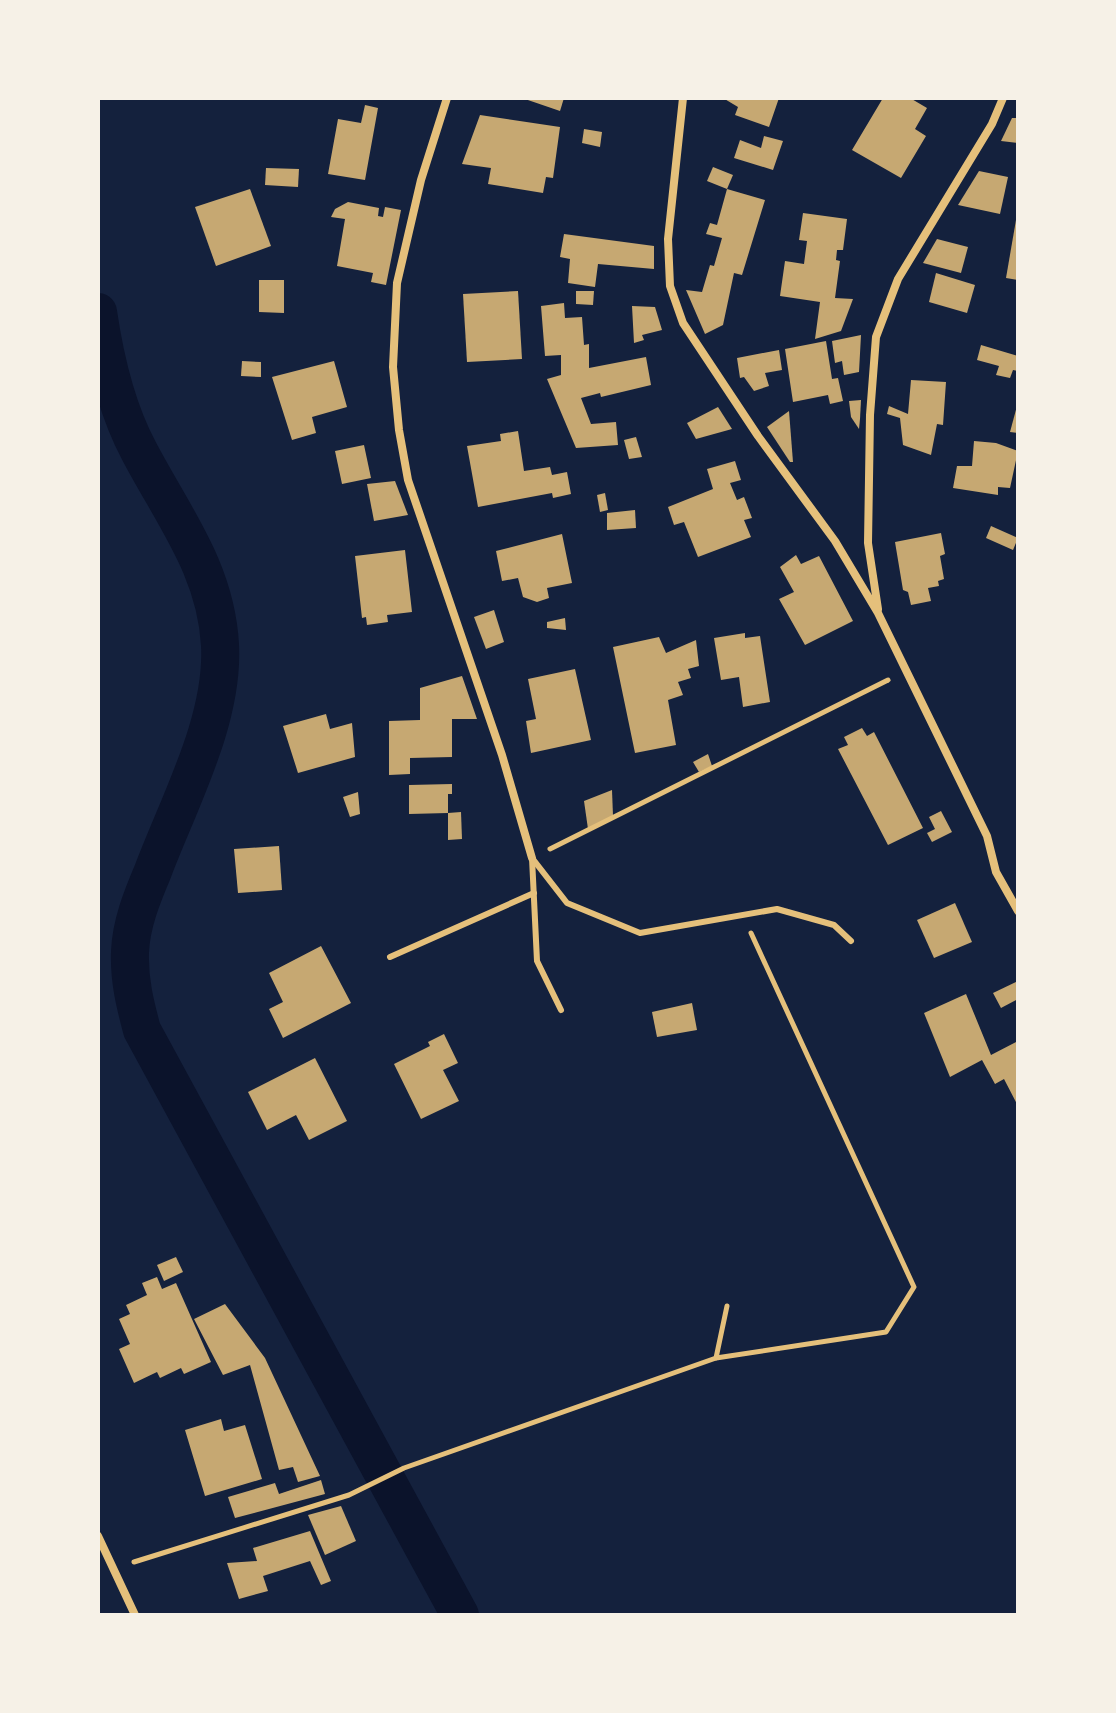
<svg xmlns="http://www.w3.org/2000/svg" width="1116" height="1713" viewBox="0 0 1116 1713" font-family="Literata,serif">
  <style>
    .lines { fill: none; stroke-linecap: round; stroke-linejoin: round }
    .canal { stroke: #0b132b; stroke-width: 38 }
    .building { fill: #c6a872 }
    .path { stroke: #e5c07b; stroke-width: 5 }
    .service { stroke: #e5c07b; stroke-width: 6 }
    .minor { stroke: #e5c07b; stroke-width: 8 }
  </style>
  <rect width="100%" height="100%" fill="#14213d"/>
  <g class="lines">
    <path class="canal" d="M98 312C105 360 116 408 139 451 173 516 216 569 220 645 224 720 179 802 153 871 142 897 131 924 130 952 129 980 135 1004 142 1030L460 1615"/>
  </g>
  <g class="building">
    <polygon points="522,98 564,98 560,111"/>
    <polygon points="723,98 779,98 769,127 735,115 738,107"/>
    <polygon points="883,98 910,98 927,108 915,129 926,136 901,178 852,150"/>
    <polygon points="365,105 378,108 365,180 328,174 338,119 361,123"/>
    <polygon points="480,115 560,127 553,178 546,177 543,193 488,184 491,168 462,164"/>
    <polygon points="1012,118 1018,118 1018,143 1001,141"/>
    <polygon points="584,129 602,132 600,147 582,143"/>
    <polygon points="764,136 783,141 773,170 734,158 740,140 761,148"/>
    <polygon points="713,167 733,175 727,189 707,181"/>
    <polygon points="266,168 299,169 298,187 265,185"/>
    <polygon points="979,171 1008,177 1000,214 958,205"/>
    <polygon points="250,189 271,246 216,266 195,207"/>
    <polygon points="727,189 765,200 742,275 734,273 723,325 705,334 686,290 702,292 710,265 714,266 722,238 706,234 710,223 717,225"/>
    <polygon points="348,202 379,208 378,216 383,217 385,207 401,210 386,285 371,282 373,273 337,266 345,219 331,217 335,209"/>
    <polygon points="803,213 847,219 843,250 837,250 836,260 840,261 835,298 853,299 841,331 815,339 820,302 780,296 785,261 804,264 807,241 799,240"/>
    <polygon points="1016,220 1018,220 1018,280 1006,278"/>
    <polygon points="564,234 654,246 654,269 598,264 595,287 568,283 570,259 560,257"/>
    <polygon points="937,239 968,247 961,273 923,263"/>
    <polygon points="936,273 975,285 967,313 929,302"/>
    <polygon points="259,280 284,280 284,313 259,312"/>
    <polygon points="518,291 522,359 467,362 463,294"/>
    <polygon points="576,291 594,291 593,305 576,304"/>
    <polygon points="564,303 565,318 582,317 584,345 589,344 589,368 646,357 651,385 601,397 600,393 581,398 591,424 616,422 618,445 576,448 547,379 561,375 561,355 545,356 541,306"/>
    <polygon points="632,306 655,307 662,330 642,335 644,340 634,343"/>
    <polygon points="861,335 859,372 844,375 842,361 835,363 832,341"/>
    <polygon points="826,341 832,379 838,378 843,401 830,404 828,395 793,402 785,349"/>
    <polygon points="981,345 1018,356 1018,371 1013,370 1010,378 996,375 999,366 977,360"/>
    <polygon points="779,350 782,370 765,373 769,386 754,391 744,377 740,378 737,358"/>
    <polygon points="242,361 261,362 261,377 241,376"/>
    <polygon points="334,361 347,407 312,417 316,433 292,440 272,377"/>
    <polygon points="911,380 946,382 943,425 937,424 931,455 903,445 900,418 887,414 889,406 908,414"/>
    <polygon points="861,400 860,419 859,429 851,417 849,401"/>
    <polygon points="1017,406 1018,406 1018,433 1010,432"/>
    <polygon points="718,407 732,429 696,439 687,423"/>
    <polygon points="789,411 793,462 790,462 767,427"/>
    <polygon points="518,431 524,471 550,467 552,475 567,472 571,494 553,498 552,493 478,507 467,446 501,441 500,434"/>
    <polygon points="636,437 642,457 629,459 624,440"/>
    <polygon points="974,441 996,443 1018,451 1010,488 998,487 998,495 953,488 957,466 972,466"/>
    <polygon points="364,445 371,478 342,484 335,451"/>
    <polygon points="735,461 741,480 730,483 737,500 744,497 752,518 744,520 751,537 698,557 684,522 674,525 668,507 713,489 707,469"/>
    <polygon points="395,481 408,515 374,521 367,484"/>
    <polygon points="605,493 608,510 600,512 597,495"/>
    <polygon points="635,510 636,528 607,530 607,513"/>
    <polygon points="991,526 1018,538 1013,550 986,538"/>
    <polygon points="941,533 945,554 940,556 944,579 938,581 939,586 928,588 931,601 911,605 908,592 903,590 895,542"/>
    <polygon points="562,534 572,583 547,588 549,598 537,602 523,597 518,578 502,581 496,551"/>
    <polygon points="405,550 412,612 387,615 388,622 367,625 366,617 362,618 355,556"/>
    <polygon points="796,555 801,564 819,556 853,621 805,645 779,599 794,592 780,567"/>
    <polygon points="494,610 504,642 486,649 474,617"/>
    <polygon points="565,618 566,630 547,628 547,622"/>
    <polygon points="745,633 745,638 760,636 770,702 743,707 739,677 721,680 714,638"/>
    <polygon points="659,637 666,653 696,640 699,666 688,669 691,678 678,682 683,695 668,700 676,745 635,753 613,647"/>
    <polygon points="575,669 591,740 531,753 526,721 536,719 528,679"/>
    <polygon points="462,676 477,719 452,719 452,757 410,758 410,774 389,775 389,721 420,720 420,688"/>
    <polygon points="326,714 330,729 352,723 355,757 298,773 283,726"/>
    <polygon points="862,728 867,736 874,732 923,828 888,845 838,749 848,745 844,737"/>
    <polygon points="708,754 712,766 699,772 693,762"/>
    <polygon points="452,784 452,794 448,794 448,813 409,814 409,785"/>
    <polygon points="612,790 613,816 588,829 584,801"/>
    <polygon points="358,792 360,814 350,817 343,797"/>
    <polygon points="941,811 952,832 932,842 927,833 935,829 929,817"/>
    <polygon points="461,812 462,839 448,840 448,813"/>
    <polygon points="279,846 282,890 238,893 234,849"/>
    <polygon points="955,903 972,942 934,958 917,920"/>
    <polygon points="321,946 351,1003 283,1038 269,1009 283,1002 269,973"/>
    <polygon points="1018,981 1018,999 1001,1008 993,993"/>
    <polygon points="966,994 991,1055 1018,1041 1018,1106 1004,1079 995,1084 982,1060 950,1077 924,1013"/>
    <polygon points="692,1003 697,1030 657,1037 652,1012"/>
    <polygon points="444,1034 458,1063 443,1070 459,1101 421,1119 394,1064 430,1046 428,1042"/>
    <polygon points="315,1058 347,1121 309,1140 296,1115 267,1130 248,1092"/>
    <polygon points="176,1257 183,1272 164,1281 157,1265"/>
    <polygon points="157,1277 162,1289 176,1283 211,1362 184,1374 181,1368 160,1378 157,1372 134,1383 119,1349 130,1344 119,1319 130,1314 126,1305 147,1295 142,1283"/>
    <polygon points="225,1304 265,1358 320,1476 298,1482 293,1467 279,1470 250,1365 223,1375 194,1319"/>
    <polygon points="221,1419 224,1431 245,1425 262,1479 205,1496 185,1430"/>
    <polygon points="321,1480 325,1494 235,1518 228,1497 275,1483 279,1494"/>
    <polygon points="341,1506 356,1541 325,1555 308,1515"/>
    <polygon points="310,1531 331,1581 321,1585 310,1561 263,1576 268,1591 239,1599 227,1563 257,1561 253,1548"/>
  </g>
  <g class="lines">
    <g class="path">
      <polyline points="550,849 888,680"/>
      <polyline points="716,1358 886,1332 914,1287 751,933"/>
      <polyline points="134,1562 349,1495 404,1468 716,1358 727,1306"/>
    </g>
    <g class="service">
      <polyline points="532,858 567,903 640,933 777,909 834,925 851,941"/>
      <polyline points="532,858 537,961 561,1010"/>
      <polyline points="390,957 534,893"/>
    </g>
    <g class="minor">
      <polyline points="447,98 421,180 397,283 393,367 399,430 408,480 502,755 532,858"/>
      <polyline points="683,98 668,239 670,286 683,323 758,436 835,541 878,613 987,836 996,872 1018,911"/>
      <polyline points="878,609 868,543 870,415 876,337 898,279 992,124 1003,98"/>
      <polyline points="98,1536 135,1615"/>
    </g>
  </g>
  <rect width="1116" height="1713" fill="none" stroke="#f6f1e7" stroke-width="200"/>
</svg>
